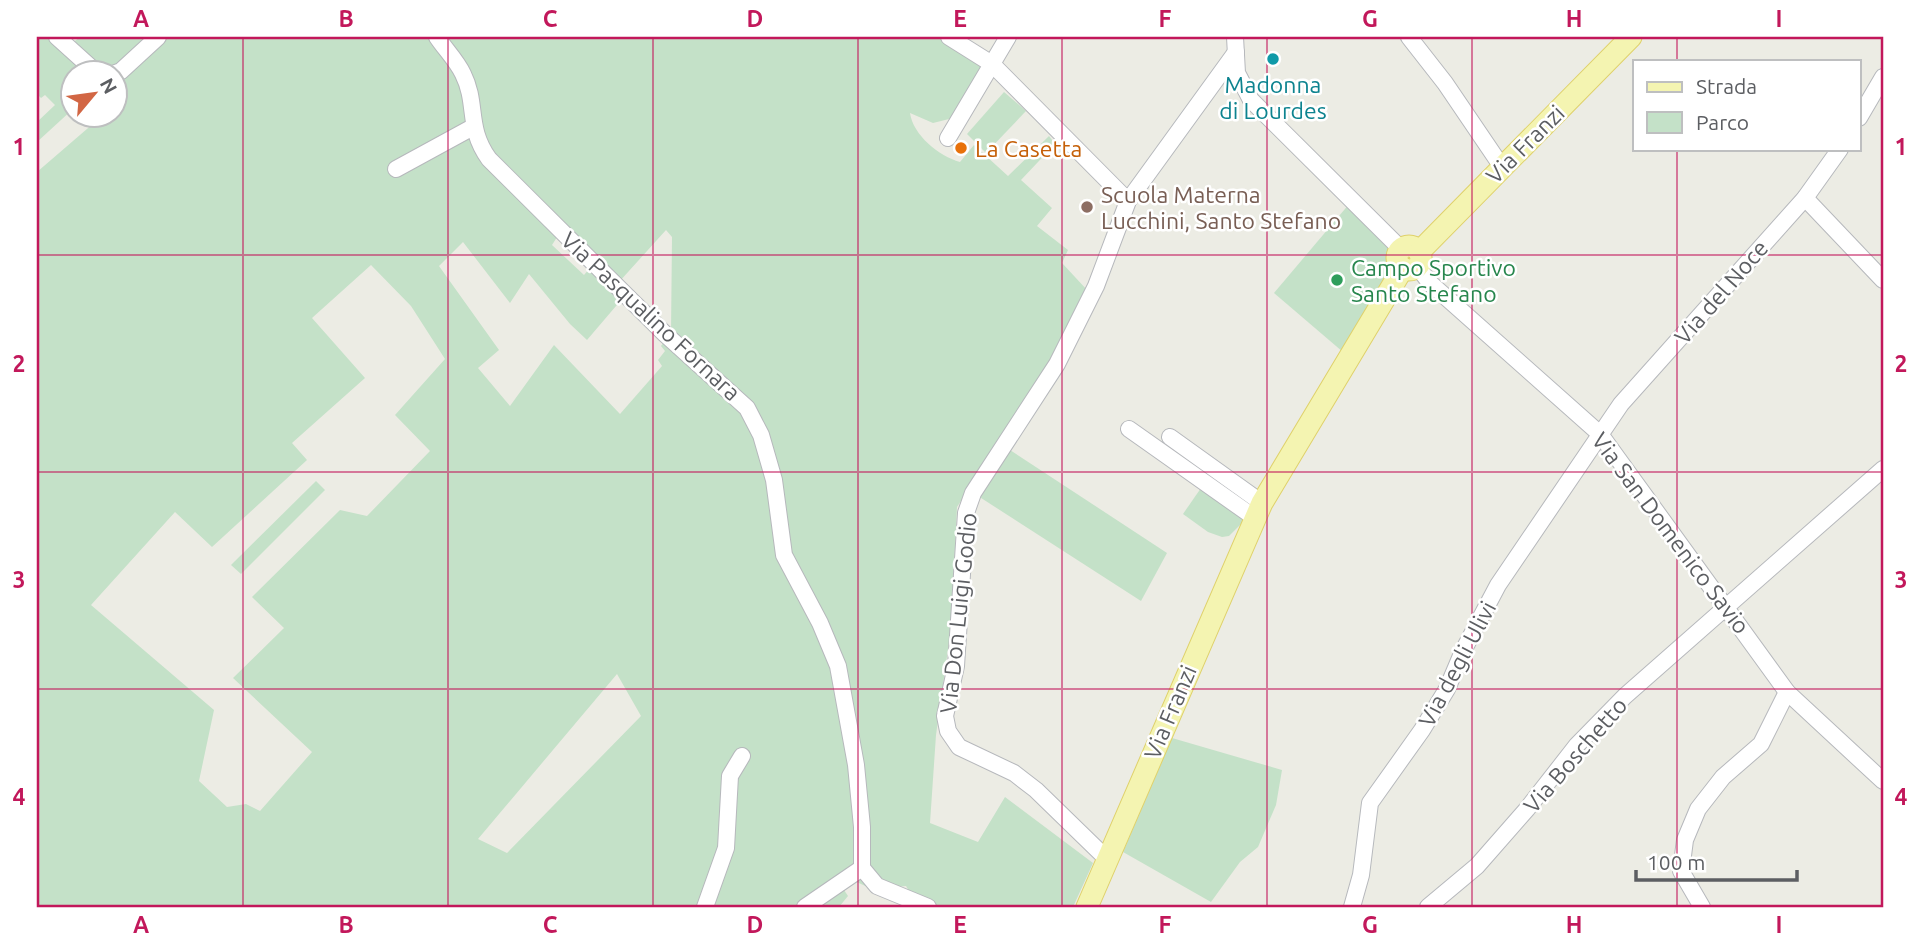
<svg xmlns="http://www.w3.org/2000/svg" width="1920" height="944" viewBox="0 0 1920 944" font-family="Ubuntu,sans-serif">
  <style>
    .green { fill: #c4e1c8; fill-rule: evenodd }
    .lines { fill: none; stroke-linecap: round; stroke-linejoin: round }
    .minor-casing { stroke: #b6b8bc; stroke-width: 18 }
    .major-casing { stroke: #dfd16b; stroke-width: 23 }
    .minor { stroke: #fff; stroke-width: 16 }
    .major { stroke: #f4f4b1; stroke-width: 21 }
    .grid { fill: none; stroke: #c2185b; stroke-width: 2; stroke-opacity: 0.55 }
    .culture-dot { fill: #0f9aa8; stroke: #fff; stroke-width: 2.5 }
    .food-dot { fill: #e8710a; stroke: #fff; stroke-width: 2.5 }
    .education-dot { fill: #8d6e63; stroke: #fff; stroke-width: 2.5 }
    .leisure-dot { fill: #2e9e5b; stroke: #fff; stroke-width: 2.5 }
    .labels { text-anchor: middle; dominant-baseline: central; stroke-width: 5; stroke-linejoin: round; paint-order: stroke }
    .culture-label { font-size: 23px; fill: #0d838f; stroke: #fff }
    .street-label { font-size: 23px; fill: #5c5e62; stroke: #fff }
    .food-label { font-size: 23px; fill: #c56008; stroke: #fff; text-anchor: start }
    .education-label { font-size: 23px; fill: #785e54; stroke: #fff; text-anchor: start }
    .leisure-label { font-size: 23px; fill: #27864d; stroke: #fff; text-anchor: start }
    .neatline { fill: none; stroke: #c2185b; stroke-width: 2.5 }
    .grid-label { font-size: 23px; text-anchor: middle; font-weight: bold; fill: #c2185b }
  </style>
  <rect width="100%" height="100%" fill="#ecece4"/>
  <g class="green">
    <path d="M37 37H64L71 44 80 37H945L986 64 957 117 933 123 910 113C913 135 939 156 960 162L974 145 1008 176 1049 136 1055 144 1021 180 1052 208 1037 226 1068 250 1062 263 1088 291 1051 364 957 507 951 628 936 735 930 823 978 842 1005 797 1093 863 1073 907H926L916 903 906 886 872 889 850 879 844 890 848 896 839 907H37V172L102 116H116V74H74L73 109 37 142V122L55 105 45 95 41 98 37 94ZM666 230 672 237 671 333 661 346 665 351 658 360 662 366 620 414 554 345 510 406 478 368 499 350 439 266 463 242 510 303 529 274 570 324 587 340 622 299 590 268 584 275 552 245 559 234 619 282ZM371 265 411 306 445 359 395 415 430 451 367 516 340 510 252 597 284 628 233 678 312 752 260 811 246 804 227 807 199 781 214 710 91 605 175 512 212 547 307 460 292 443 365 378 312 318ZM617 674 641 716 507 853 478 839Z"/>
    <polygon points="1004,92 1026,111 986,153 967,134"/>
    <polygon points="1350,203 1388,246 1392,268 1343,352 1274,293"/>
    <polygon points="1010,450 1167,553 1141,601 978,496"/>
    <polygon points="316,481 325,490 241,574 231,565"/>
    <polygon points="1201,488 1248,517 1229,536 1222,537 1208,532 1183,514"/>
    <polygon points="1172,738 1282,770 1276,805 1258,847 1240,862 1211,902 1123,852"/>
  </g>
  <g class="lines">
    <g class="minor-casing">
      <g id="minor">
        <polyline points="57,37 98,74"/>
        <path d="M437 37C445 49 457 61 463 74 478 104 466 127 489 159L665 334 747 408 761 435 774 480 784 555 820 623 838 666 856 765 862 827V868"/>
        <polyline points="949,37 992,64 1128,201"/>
        <polyline points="1235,37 1237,73 1251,100 1401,249"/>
        <polyline points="1409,37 1445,83 1502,167"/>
        <polyline points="113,74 121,71 158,37"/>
        <polyline points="1859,118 1883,77"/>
        <polyline points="948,138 1008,37"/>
        <polyline points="396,169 473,127"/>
        <polyline points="1805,198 1883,280"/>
        <polyline points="1417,266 1430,283 1600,434 1787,692 1883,781"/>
        <polyline points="1129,429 1255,518"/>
        <polyline points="1170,437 1262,503"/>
        <polyline points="1108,860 1036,790 1014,773 959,747 948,731 945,716 956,666 966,513 973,493 1057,364 1096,286 1128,201 1236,52"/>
        <polyline points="862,868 877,886 928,907"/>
        <polyline points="705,907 726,848 730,776 742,756"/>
        <polyline points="805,907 862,868"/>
        <polyline points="1352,907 1361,875 1370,803 1422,730 1447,689 1463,651 1498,585 1621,404 1805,198 1840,149"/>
        <polyline points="1428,907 1477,866 1527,809 1577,745 1625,696 1883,469"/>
        <polyline points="1702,907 1681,871 1685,840 1698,809 1723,777 1761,744 1787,692"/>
      </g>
    </g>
    <g class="major-casing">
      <g id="major">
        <circle cx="1409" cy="258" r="12"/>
        <polyline points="1419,252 1631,37"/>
        <polyline points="1087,907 1262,503 1403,268"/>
      </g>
    </g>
    <use href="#minor" class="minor"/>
    <use href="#major" class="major"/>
  </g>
  <path class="grid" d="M243 37V907M448 37V907M653 37V907M858 37V907M1062 37V907M1267 37V907M1472 37V907M1677 37V61M1677 149V907M37 255H1883M37 472H1883M37 689H1883"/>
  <circle class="culture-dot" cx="1273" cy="59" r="7"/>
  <circle class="food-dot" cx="961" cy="148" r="7"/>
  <circle class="education-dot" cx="1087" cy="207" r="7"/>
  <circle class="leisure-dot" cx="1337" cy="280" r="7"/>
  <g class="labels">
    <g class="culture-label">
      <text x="1273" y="84">Madonna<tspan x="1273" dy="26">di Lourdes</tspan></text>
    </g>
    <g class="street-label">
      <text transform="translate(1525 144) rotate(-45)">Via Franzi</text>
      <text transform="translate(1721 292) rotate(-49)">Via del Noce</text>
      <text transform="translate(651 316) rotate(43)">Via Pasqualino Fornara</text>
      <text transform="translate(1671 533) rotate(53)">Via San Domenico Savio</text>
      <text transform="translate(958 613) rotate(-84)">Via Don Luigi Godio</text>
      <text transform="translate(1457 664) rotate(-62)">Via degli Ulivi</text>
      <text transform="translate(1170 712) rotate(-67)">Via Franzi</text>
      <text transform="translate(1575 755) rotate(-49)">Via Boschetto</text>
    </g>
    <g class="food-label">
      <text x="975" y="148">La Casetta</text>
    </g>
    <g class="education-label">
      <text x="1101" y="194">Scuola Materna<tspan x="1101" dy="26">Lucchini, Santo Stefano</tspan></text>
    </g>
    <g class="leisure-label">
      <text x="1351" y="267">Campo Sportivo<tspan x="1351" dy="26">Santo Stefano</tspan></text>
    </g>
  </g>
  <rect width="1920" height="944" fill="none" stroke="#ffffff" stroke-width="77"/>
  <rect x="1633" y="60" width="228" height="91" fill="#ffffff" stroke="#bebfc0" stroke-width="2"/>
  <rect x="1647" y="82" width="35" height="10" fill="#f4f4b1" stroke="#bebfc0" stroke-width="2"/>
  <text x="1696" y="94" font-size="21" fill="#5c5e62">Strada</text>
  <rect x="1647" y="112" width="35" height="21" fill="#c4e1c8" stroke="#bebfc0" stroke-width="2"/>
  <text x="1696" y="130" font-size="21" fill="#5c5e62">Parco</text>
  <g transform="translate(94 94) rotate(61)"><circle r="33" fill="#ffffff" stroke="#bebfc0" stroke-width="2"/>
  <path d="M0-5L12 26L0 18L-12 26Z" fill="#d26644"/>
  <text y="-10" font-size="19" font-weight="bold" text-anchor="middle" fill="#5c5e62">N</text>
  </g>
  <path d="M1636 870v10h161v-10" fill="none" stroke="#5c5e62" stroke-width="3.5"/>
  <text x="1647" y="870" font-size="21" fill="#5c5e62" stroke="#ffffff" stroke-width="5" paint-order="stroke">100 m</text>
  <rect x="38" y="38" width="1844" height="868" class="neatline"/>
  <g class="grid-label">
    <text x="141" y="27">A</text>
    <text x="346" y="27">B</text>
    <text x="550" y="27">C</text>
    <text x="755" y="27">D</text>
    <text x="960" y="27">E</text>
    <text x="1165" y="27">F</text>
    <text x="1370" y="27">G</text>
    <text x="1574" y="27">H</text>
    <text x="1779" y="27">I</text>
    <text x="19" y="155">1</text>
    <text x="1901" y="155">1</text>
    <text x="19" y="372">2</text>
    <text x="1901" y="372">2</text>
    <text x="19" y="588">3</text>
    <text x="1901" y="588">3</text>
    <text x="19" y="805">4</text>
    <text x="1901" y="805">4</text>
    <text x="141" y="933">A</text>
    <text x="346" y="933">B</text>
    <text x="550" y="933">C</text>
    <text x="755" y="933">D</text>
    <text x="960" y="933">E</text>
    <text x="1165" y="933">F</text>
    <text x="1370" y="933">G</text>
    <text x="1574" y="933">H</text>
    <text x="1779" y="933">I</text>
  </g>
</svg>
